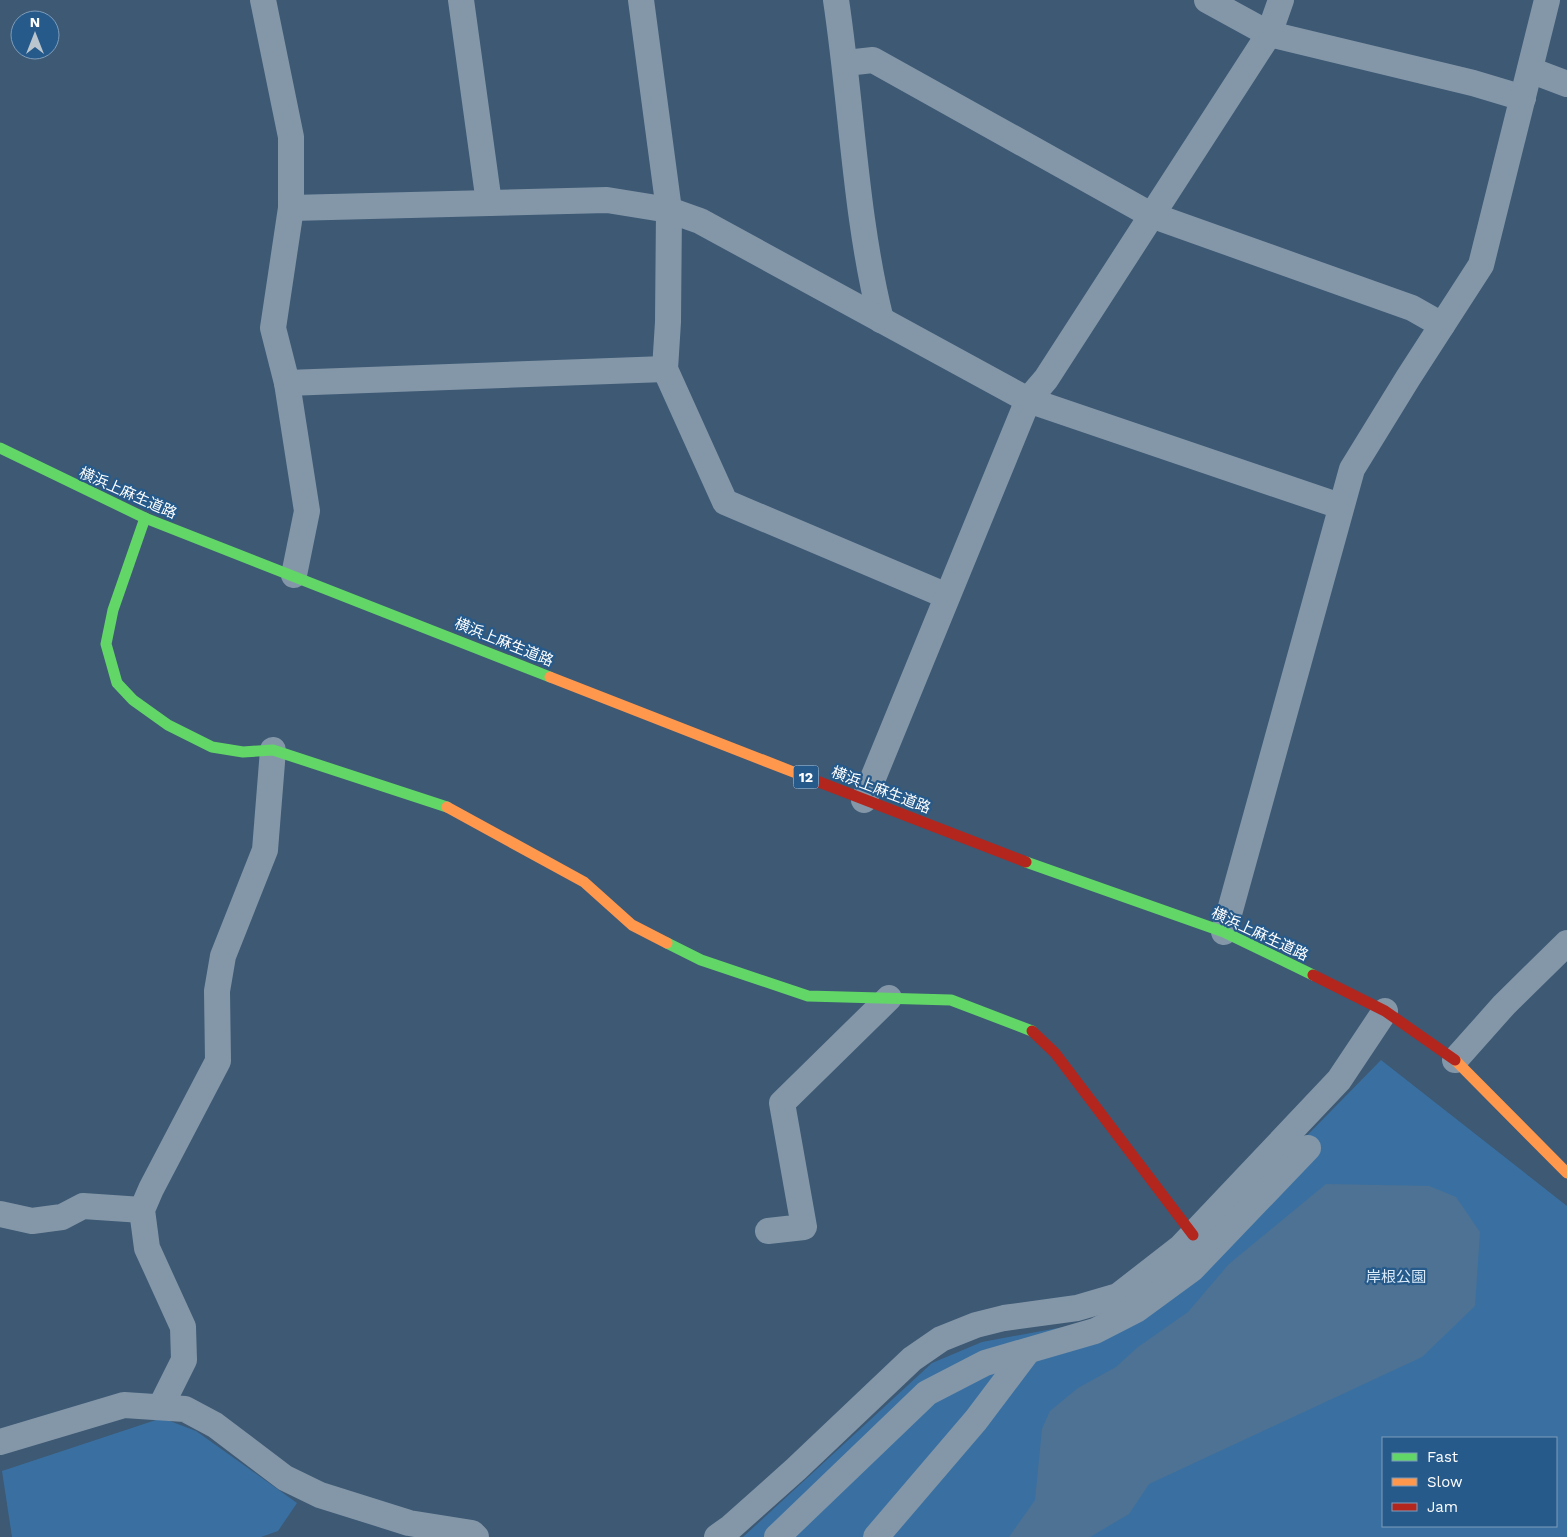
<svg xmlns="http://www.w3.org/2000/svg" width="1567" height="1537" viewBox="0 0 1567 1537" font-family="'Work Sans','Noto Sans JP',sans-serif">
  <style>
    .green { fill: #3a70a1; fill-rule: evenodd }
    .water { fill: #4e7293 }
    .lines { fill: none; stroke-linecap: round; stroke-linejoin: round }
    .street { stroke: #8497a8; stroke-width: 26 }
    .fast { stroke: #63d668; stroke-width: 11 }
    .slow { stroke: #ff974d; stroke-width: 11 }
    .jam { stroke: #b3261e; stroke-width: 11 }
    .labels { text-anchor: middle; dominant-baseline: central; stroke-width: 4.5; stroke-linejoin: round; paint-order: stroke }
    .shield { fill: #265a8b; stroke: #becedc; stroke-width: 1 }
    .shield-label { font-size: 14px; font-weight: bold; fill: #fff }
    .street-label { font-size: 15px; fill: #fff; stroke: #265a8b }
    .park-label { font-size: 15px; fill: #d8e9f8; stroke: #265a8b }
  </style>
  <rect width="100%" height="100%" fill="#3d5974"/>
  <g class="green">
    <path d="M1381 1060 1567 1206V1537H743L932 1363 982 1342 1085 1323 1180 1265ZM1383 1438H1556V1526H1383Z"/>
    <polygon points="162,1418 196,1431 297,1503 278,1531 261,1537 12,1537 2,1471"/>
  </g>
  <polygon class="water" points="1326,1184 1429,1186 1456,1197 1480,1232 1475,1306 1422,1357 1149,1484 1129,1514 1090,1537 1009,1537 1035,1500 1042,1429 1050,1411 1078,1388 1116,1367 1138,1347 1188,1312 1229,1264"/>
  <g class="lines">
    <g class="street">
      <polyline points="263,0 291,137 291,208 273,328 287,383 307,511 294,575"/>
      <polyline points="461,0 489,203"/>
      <polyline points="641,0 669,210 668,322 665,369 725,502 947,596"/>
      <path d="M836 0C852 106 855 216 881 320"/>
      <polyline points="1207,0 1269,34 1473,83 1523,98"/>
      <polyline points="846,63 873,60 1151,215 1412,308 1442,325"/>
      <polyline points="1530,70 1567,84"/>
      <polyline points="291,208 607,200 669,210 700,221 1028,400 1340,506"/>
      <polyline points="287,383 665,369"/>
      <polyline points="864,800 1028,400 1046,379 1269,34 1281,0"/>
      <polyline points="1224,932 1352,469 1408,378 1481,265 1547,0"/>
      <polyline points="1455,1060 1504,1005 1567,943"/>
      <polyline points="0,1214 32,1221 62,1217 83,1206 142,1210"/>
      <polyline points="768,1231 804,1227 782,1103 889,998"/>
      <polyline points="161,1406 184,1360 183,1327 147,1248 142,1210 151,1189 218,1061 217,991 223,956 265,850 273,750"/>
      <polyline points="0,1442 124,1405 185,1409 215,1425 285,1478 320,1495 409,1523 472,1533 476,1537"/>
      <polyline points="717,1537 731,1527 796,1469 912,1359 941,1339 976,1325 1004,1318 1077,1308 1118,1296 1181,1247 1339,1080 1385,1011"/>
      <polyline points="777,1537 927,1393 985,1363 1095,1331 1136,1310 1192,1269 1308,1148"/>
      <polyline points="876,1537 976,1420 1028,1351"/>
    </g>
    <g class="fast">
      <polyline points="0,448 145,518 550,677"/>
      <polyline points="145,518 113,610 106,644 117,683 133,700 168,725 212,747 243,752 273,750 447,807"/>
      <polyline points="1026,862 1224,932 1313,975"/>
      <polyline points="667,943 701,960 808,996 951,1000 1032,1031"/>
    </g>
    <g class="slow">
      <polyline points="550,677 801,775"/>
      <polyline points="447,807 584,882 632,925 667,943"/>
      <polyline points="1455,1060 1567,1173"/>
    </g>
    <g class="jam">
      <polyline points="801,775 1026,862"/>
      <polyline points="1313,975 1385,1011 1455,1060"/>
      <polyline points="1032,1031 1055,1053 1193,1235"/>
    </g>
  </g>
  <g class="labels">
    <rect class="shield" x="793.5" y="765.5" width="25" height="23" rx="4"/>
    <g class="shield-label">
      <text x="806" y="777">12</text>
    </g>
    <g class="street-label">
      <text transform="translate(128 493) rotate(24)">横浜上麻生道路</text>
      <text transform="translate(504 642) rotate(22)">横浜上麻生道路</text>
      <text transform="translate(881 790) rotate(21)">横浜上麻生道路</text>
      <text transform="translate(1260 934) rotate(25)">横浜上麻生道路</text>
    </g>
    <g class="park-label">
      <text x="1396" y="1277">岸根公園</text>
    </g>
  </g>
  <rect x="1382" y="1437" width="175" height="90" fill="#265a8b" stroke="#7d9cb9"/>
  <rect x="1392" y="1453" width="25" height="8" fill="#63d668" stroke="#7d9cb9"/>
  <text x="1427" y="1462" font-size="15" fill="#ffffff">Fast</text>
  <rect x="1392" y="1478" width="25" height="8" fill="#ff974d" stroke="#7d9cb9"/>
  <text x="1427" y="1487" font-size="15" fill="#ffffff">Slow</text>
  <rect x="1392" y="1503" width="25" height="8" fill="#b3261e" stroke="#7d9cb9"/>
  <text x="1427" y="1512" font-size="15" fill="#ffffff">Jam</text>
  <g transform="translate(35 35)"><circle r="24" fill="#265a8b" stroke="#7d9cb9"/>
  <path d="M0-4L9 19L0 12L-9 19Z" fill="#bbc5ce"/>
  <text y="-8" font-size="14" font-weight="bold" text-anchor="middle" fill="#ffffff">N</text>
  </g>
</svg>
